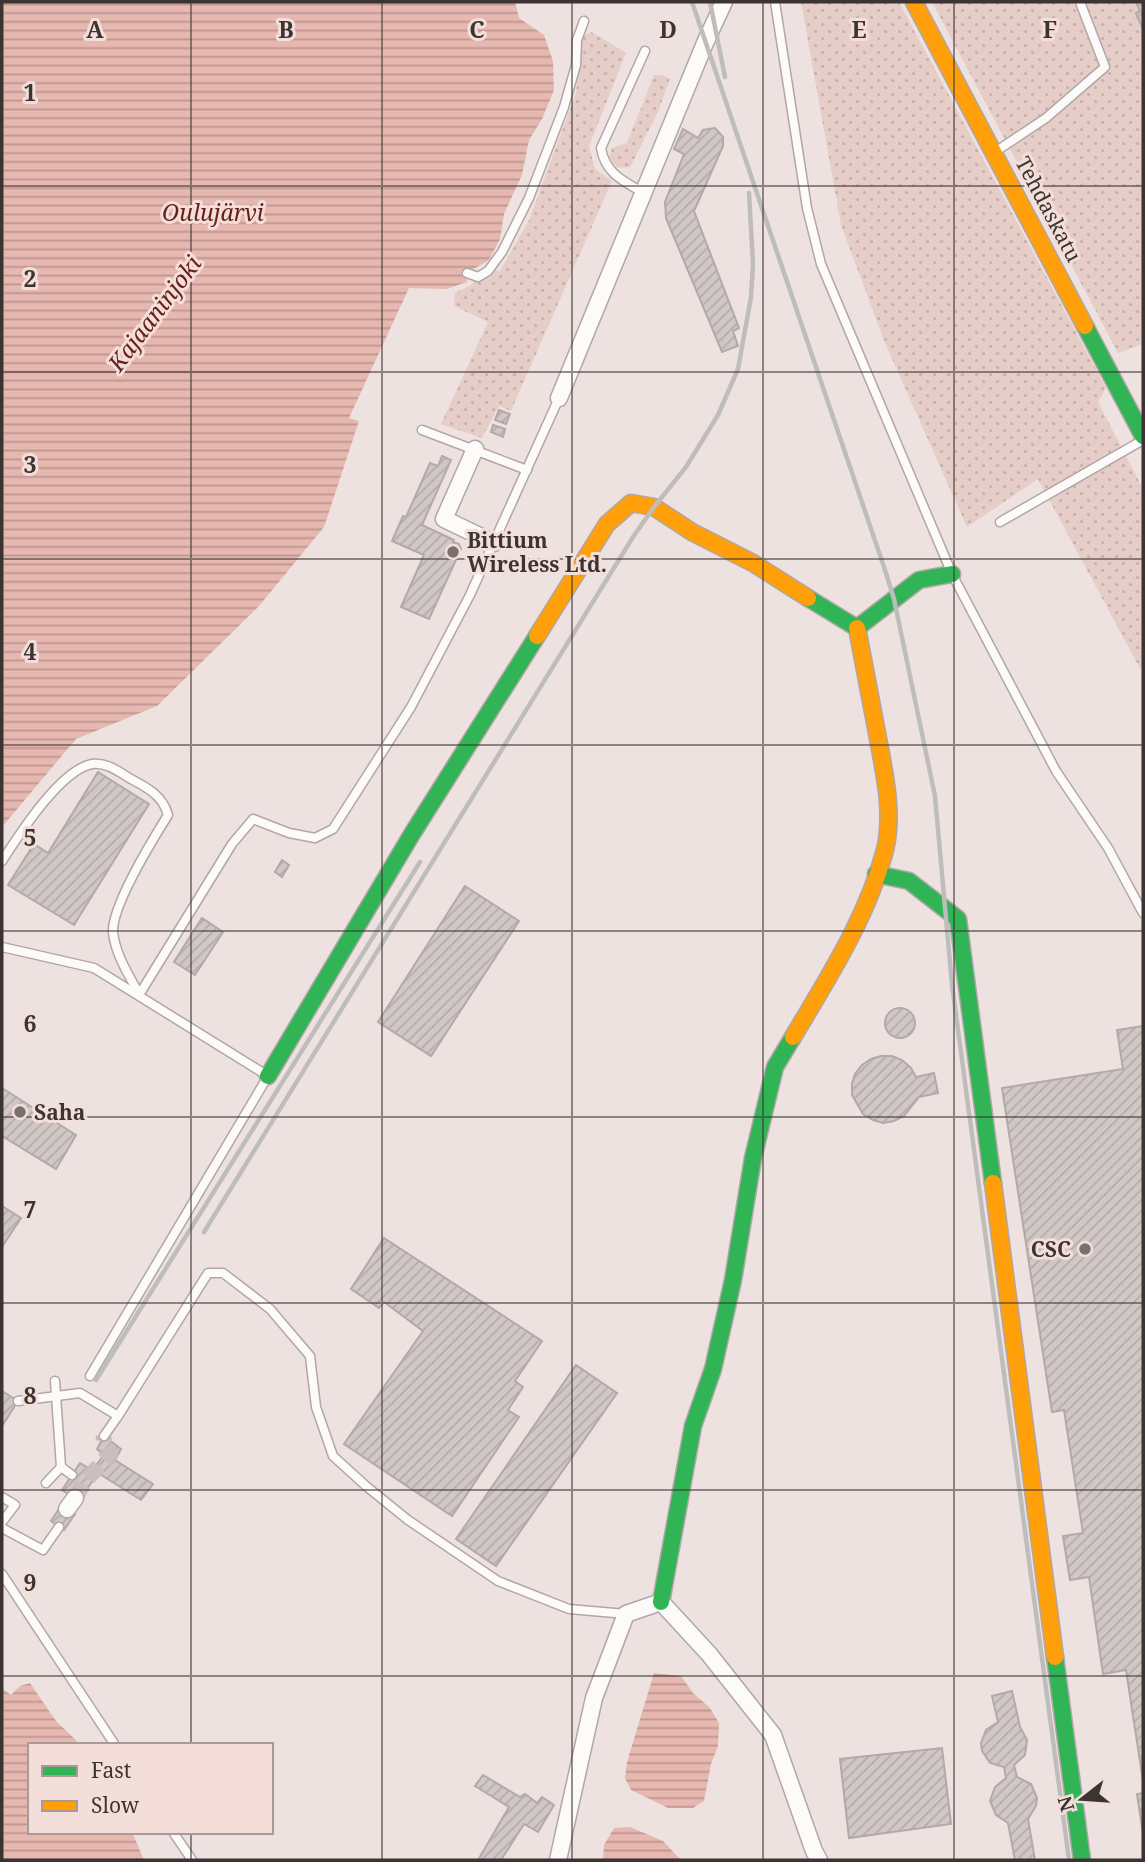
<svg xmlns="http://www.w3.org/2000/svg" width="1145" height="1862" viewBox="0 0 1145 1862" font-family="'Noto Serif',serif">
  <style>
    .grass { fill: url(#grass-dots) }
    .water { fill: url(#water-rules) }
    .building { fill: url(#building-hatch); stroke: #b3a9a7; stroke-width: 2 }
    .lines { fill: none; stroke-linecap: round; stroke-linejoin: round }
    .street-tunnel { stroke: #cabfbd; stroke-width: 16; stroke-dasharray: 16 8; stroke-linecap: butt }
    .lane-casing { stroke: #b0a7a6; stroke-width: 11 }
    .street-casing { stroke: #b0a7a6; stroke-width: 19 }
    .fast-casing { stroke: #b0a7a6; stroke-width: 19 }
    .slow-casing { stroke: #b0a7a6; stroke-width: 19 }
    .lane { stroke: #fcfbfa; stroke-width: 8 }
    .street { stroke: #fcfbfa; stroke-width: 16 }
    .fast { stroke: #30b455; stroke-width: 16 }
    .slow { stroke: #ff9f0a; stroke-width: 16 }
    .rail { stroke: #bfbdbc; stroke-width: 4.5 }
    .grid { fill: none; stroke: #3c3432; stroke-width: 2; stroke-opacity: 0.55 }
    .poi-dot { fill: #7a716f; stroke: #f4deda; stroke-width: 2.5 }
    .labels { text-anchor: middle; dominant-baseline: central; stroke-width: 6; stroke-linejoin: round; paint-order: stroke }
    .street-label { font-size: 21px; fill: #3c3432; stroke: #f4deda }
    .poi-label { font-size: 21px; font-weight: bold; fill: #3c3432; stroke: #f4deda; text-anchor: start }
    .water-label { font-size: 23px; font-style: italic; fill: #69221b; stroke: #f4deda }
    .grid-label { font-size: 23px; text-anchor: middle; font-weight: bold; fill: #3c3432; stroke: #f4deda; stroke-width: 6; stroke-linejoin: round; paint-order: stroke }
  </style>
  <defs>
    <pattern id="grass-dots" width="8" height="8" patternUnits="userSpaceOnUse" patternTransform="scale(1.75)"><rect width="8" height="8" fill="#e7cdc8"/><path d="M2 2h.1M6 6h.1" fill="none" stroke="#c7b1ac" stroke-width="1.8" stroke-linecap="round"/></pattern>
    <pattern id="water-rules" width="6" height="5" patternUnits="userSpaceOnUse" patternTransform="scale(1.75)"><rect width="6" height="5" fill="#e6b8b0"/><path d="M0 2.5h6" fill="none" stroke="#bc9690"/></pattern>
    <pattern id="building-hatch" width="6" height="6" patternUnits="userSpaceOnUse" patternTransform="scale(1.75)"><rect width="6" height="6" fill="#d1c8c6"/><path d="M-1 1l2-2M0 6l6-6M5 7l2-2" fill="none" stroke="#b4acab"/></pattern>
  </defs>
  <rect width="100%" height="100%" fill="#eee2e0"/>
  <g class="grass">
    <polygon points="801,2 899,2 1106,388 1098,402 1143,489 1143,674 1038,479 967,527 885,343 841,225"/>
    <polygon points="932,2 1143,2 1143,344 1118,353"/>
    <polygon points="592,32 626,53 589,146 595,169 612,181 511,411 499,406 482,438 441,424 488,322 454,306 455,293 471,285 482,270 500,271 529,220 576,93 581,36"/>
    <polygon points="654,75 662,75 670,79 658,112 630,167 618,168 609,158 612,148 627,143"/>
  </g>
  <g class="water">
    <polygon points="2,2 515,2 519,18 544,35 553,61 554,90 542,119 529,140 522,175 504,214 500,239 489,260 467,273 467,282 446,289 409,288 349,418 359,421 324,527 259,606 157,706 76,739 2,827"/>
    <polygon points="654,1673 681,1676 693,1693 710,1708 719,1723 718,1746 711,1764 704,1801 693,1808 668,1808 631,1790 625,1778 627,1762"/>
    <polygon points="30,1683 56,1721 81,1745 30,1745 30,1832 132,1832 144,1860 2,1860 2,1688 11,1695 20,1686"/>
    <polygon points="630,1827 663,1841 681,1860 603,1860 604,1845 614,1828"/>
  </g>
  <g class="building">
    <polygon points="1136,2 1143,2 1143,29 1136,13 1140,11"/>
    <polygon points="715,128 723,137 723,146 694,211 739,328 733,331 738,346 722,352 666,218 665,202 684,154 674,149 683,129 698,138 703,130"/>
    <polygon points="499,410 510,414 506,424 495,420"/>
    <polygon points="493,425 505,429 503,437 491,432"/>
    <polygon points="442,456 451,460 422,525 454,540 453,542 459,544 461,549 429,619 401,607 424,555 392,541 403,516 406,517 430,463 438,466"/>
    <polygon points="98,772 149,804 74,925 8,885 34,844 48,853"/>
    <polygon points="282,860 289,865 282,877 275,872"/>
    <polygon points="465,886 519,921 431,1056 378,1022"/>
    <polygon points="202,918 223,932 195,975 174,962"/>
    <circle cx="900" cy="1023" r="15"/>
    <polygon points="1143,1026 1143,1781 1126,1670 1103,1674 1089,1577 1070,1580 1063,1536 1083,1533 1064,1410 1052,1412 1002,1088 1123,1069 1117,1030"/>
    <polygon points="881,1056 892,1056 902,1060 911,1068 916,1077 934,1073 938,1093 919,1097 904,1116 894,1121 883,1123 873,1120 863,1114 852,1095 852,1084 855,1074 862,1065 871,1059"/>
    <polygon points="2,1088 76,1135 56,1169 2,1136"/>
    <polygon points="2,1206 21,1218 2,1247"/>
    <polygon points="384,1238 542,1341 515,1381 523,1387 508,1410 519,1417 452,1516 344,1444 423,1331 384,1302 379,1308 351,1289"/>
    <polygon points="576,1365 617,1393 496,1566 456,1539"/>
    <polygon points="2,1391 18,1401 2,1426"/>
    <polygon points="104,1436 121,1449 115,1460 153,1484 141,1500 98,1473 79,1501 62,1490 80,1463 92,1470 104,1455 97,1449"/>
    <polygon points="61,1506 75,1514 64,1530 51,1521"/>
    <polygon points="1012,1691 1020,1727 1027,1740 1025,1755 1014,1765 1017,1777 1031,1784 1037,1798 1036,1806 1028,1819 1035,1860 1015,1860 1008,1823 996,1815 990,1801 995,1787 1006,1778 1004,1767 990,1763 982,1751 981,1743 986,1730 998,1722 992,1696"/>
    <polygon points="942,1748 951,1824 849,1838 840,1759"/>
    <polygon points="483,1775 520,1797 525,1794 537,1803 542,1797 554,1805 538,1832 524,1824 501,1860 478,1860 509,1807 475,1786"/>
    <polygon points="1143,1793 1143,1834 1137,1794"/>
  </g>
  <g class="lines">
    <polyline class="street-tunnel" points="75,1498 86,1480 110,1454 103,1446 104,1436"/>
    <g class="lane-casing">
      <g id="lane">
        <polyline points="775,2 807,208 821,264 952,574 1056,771 1108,848 1143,913"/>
        <polyline points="995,152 1046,118 1105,67 1080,2"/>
        <path d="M644 193C623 181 605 173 601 148L645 51"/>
        <polyline points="467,273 478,277 488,271 502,252 529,198 564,107 576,65 577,40 584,21"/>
        <polyline points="422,430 527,470"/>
        <polyline points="1000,522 1143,440"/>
        <path d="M2 861C19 835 60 770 92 764 107 762 119 772 131 779 148 788 163 796 168 815 153 839 112 906 113 932 115 953 128 974 138 992"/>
        <polyline points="2,947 94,968 268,1076 90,1376"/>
        <polyline points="139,995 232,844 253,819 289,833 315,838 333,829 411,707 470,595 559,398"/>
        <polyline points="55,1381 61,1467 72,1475"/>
        <polyline points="18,1401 80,1393 118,1416 208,1273 223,1273 270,1309 310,1356 316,1407 333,1456 366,1486 408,1520 498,1581 569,1609 626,1614"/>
        <polyline points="104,1436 118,1416"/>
        <polyline points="46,1483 61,1467"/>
        <polyline points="2,1497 15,1505 2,1522"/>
        <polyline points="2,1528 43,1550 59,1527"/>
        <polyline points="2,1574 115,1745"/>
        <polyline points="173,1832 192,1860"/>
      </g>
    </g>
    <g class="street-casing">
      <g id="street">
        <polyline points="559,398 705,43 724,2"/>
        <polyline points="475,449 444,519 494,543"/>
        <polyline points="67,1509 75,1498"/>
        <polyline points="558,1860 594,1698 626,1614 661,1602 709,1654 773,1735 814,1851 819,1860"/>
      </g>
    </g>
    <g class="fast-casing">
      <g id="fast">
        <polyline points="1085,326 1143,436"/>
        <polyline points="808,598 857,628 919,580 952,574"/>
        <polyline points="876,874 909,881 958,919 993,1183"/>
        <polyline points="268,1076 412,834 537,636"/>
        <polyline points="661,1602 693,1426 713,1369 733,1280 753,1158 775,1067 793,1037"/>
        <polyline points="1055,1657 1082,1860"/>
      </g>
    </g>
    <g class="slow-casing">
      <g id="slow">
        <polyline points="914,2 1085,326"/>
        <polyline points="537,636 607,524 631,503 654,507 692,532 753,563 808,598"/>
        <path d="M793 1037C828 978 867 918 885 850 894 812 884 771 877 733 870 698 864 663 857 628"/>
        <polyline points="993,1183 1055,1657"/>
      </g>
    </g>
    <use href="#lane" class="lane"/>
    <use href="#street" class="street"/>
    <use href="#fast" class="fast"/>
    <use href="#slow" class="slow"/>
    <g class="rail">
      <polyline points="692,2 885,570 894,599 935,796 952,985 1069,1860"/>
      <polyline points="710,2 725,77"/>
      <polyline points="204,1232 633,537 654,507 686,467 718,415 738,369 751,297 753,264 749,193"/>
      <polyline points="96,1380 420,862"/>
    </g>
  </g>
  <path class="grid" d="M191 2V1745M382 2V1860M572 2V1860M763 2V1860M954 2V1860M2 186H1143M2 372H1143M2 559H1143M2 745H1143M2 931H1143M2 1117H1143M2 1303H1143M2 1490H1143M2 1676H1143M191 1832V1860"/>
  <g class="poi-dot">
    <circle cx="453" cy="552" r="7"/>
    <circle cx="20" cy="1112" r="7"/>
    <circle cx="1085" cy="1249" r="7"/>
  </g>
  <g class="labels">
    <g class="street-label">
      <text transform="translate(1049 209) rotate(62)">Tehdaskatu</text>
    </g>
    <g class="poi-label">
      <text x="467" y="540">Bittium<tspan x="467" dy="24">Wireless Ltd.</tspan></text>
      <text x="34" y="1112">Saha</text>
      <text x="1071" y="1249" text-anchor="end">CSC</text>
    </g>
    <g class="water-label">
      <text x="213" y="212">Oulujärvi</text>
      <text transform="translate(154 313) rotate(-53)">Kajaaninjoki</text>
    </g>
  </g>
  <g class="grid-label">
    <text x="95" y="38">A</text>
    <text x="286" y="38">B</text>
    <text x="477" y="38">C</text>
    <text x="668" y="38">D</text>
    <text x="859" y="38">E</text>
    <text x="1050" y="38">F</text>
    <text x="30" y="101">1</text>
    <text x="30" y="287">2</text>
    <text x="30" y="473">3</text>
    <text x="30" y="660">4</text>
    <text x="30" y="846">5</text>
    <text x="30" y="1032">6</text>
    <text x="30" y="1218">7</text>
    <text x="30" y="1404">8</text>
    <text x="30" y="1591">9</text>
  </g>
  <rect width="1145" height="1862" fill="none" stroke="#3c3432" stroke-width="7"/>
  <rect x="28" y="1743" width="245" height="91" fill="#f4deda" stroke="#aa9a97" stroke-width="2"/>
  <rect x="42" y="1766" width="35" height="10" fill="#30b455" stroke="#aa9a97" stroke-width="2"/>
  <text x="91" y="1778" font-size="21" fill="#3c3432">Fast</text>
  <rect x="42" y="1801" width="35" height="10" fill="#ff9f0a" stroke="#aa9a97" stroke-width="2"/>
  <text x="91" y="1813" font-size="21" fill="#3c3432">Slow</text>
  <g transform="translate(1082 1799) rotate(253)" stroke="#f4deda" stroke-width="5" paint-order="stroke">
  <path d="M0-5L12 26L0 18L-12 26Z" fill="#3c3432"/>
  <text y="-10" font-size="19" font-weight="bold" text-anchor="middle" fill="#3c3432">N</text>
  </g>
</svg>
